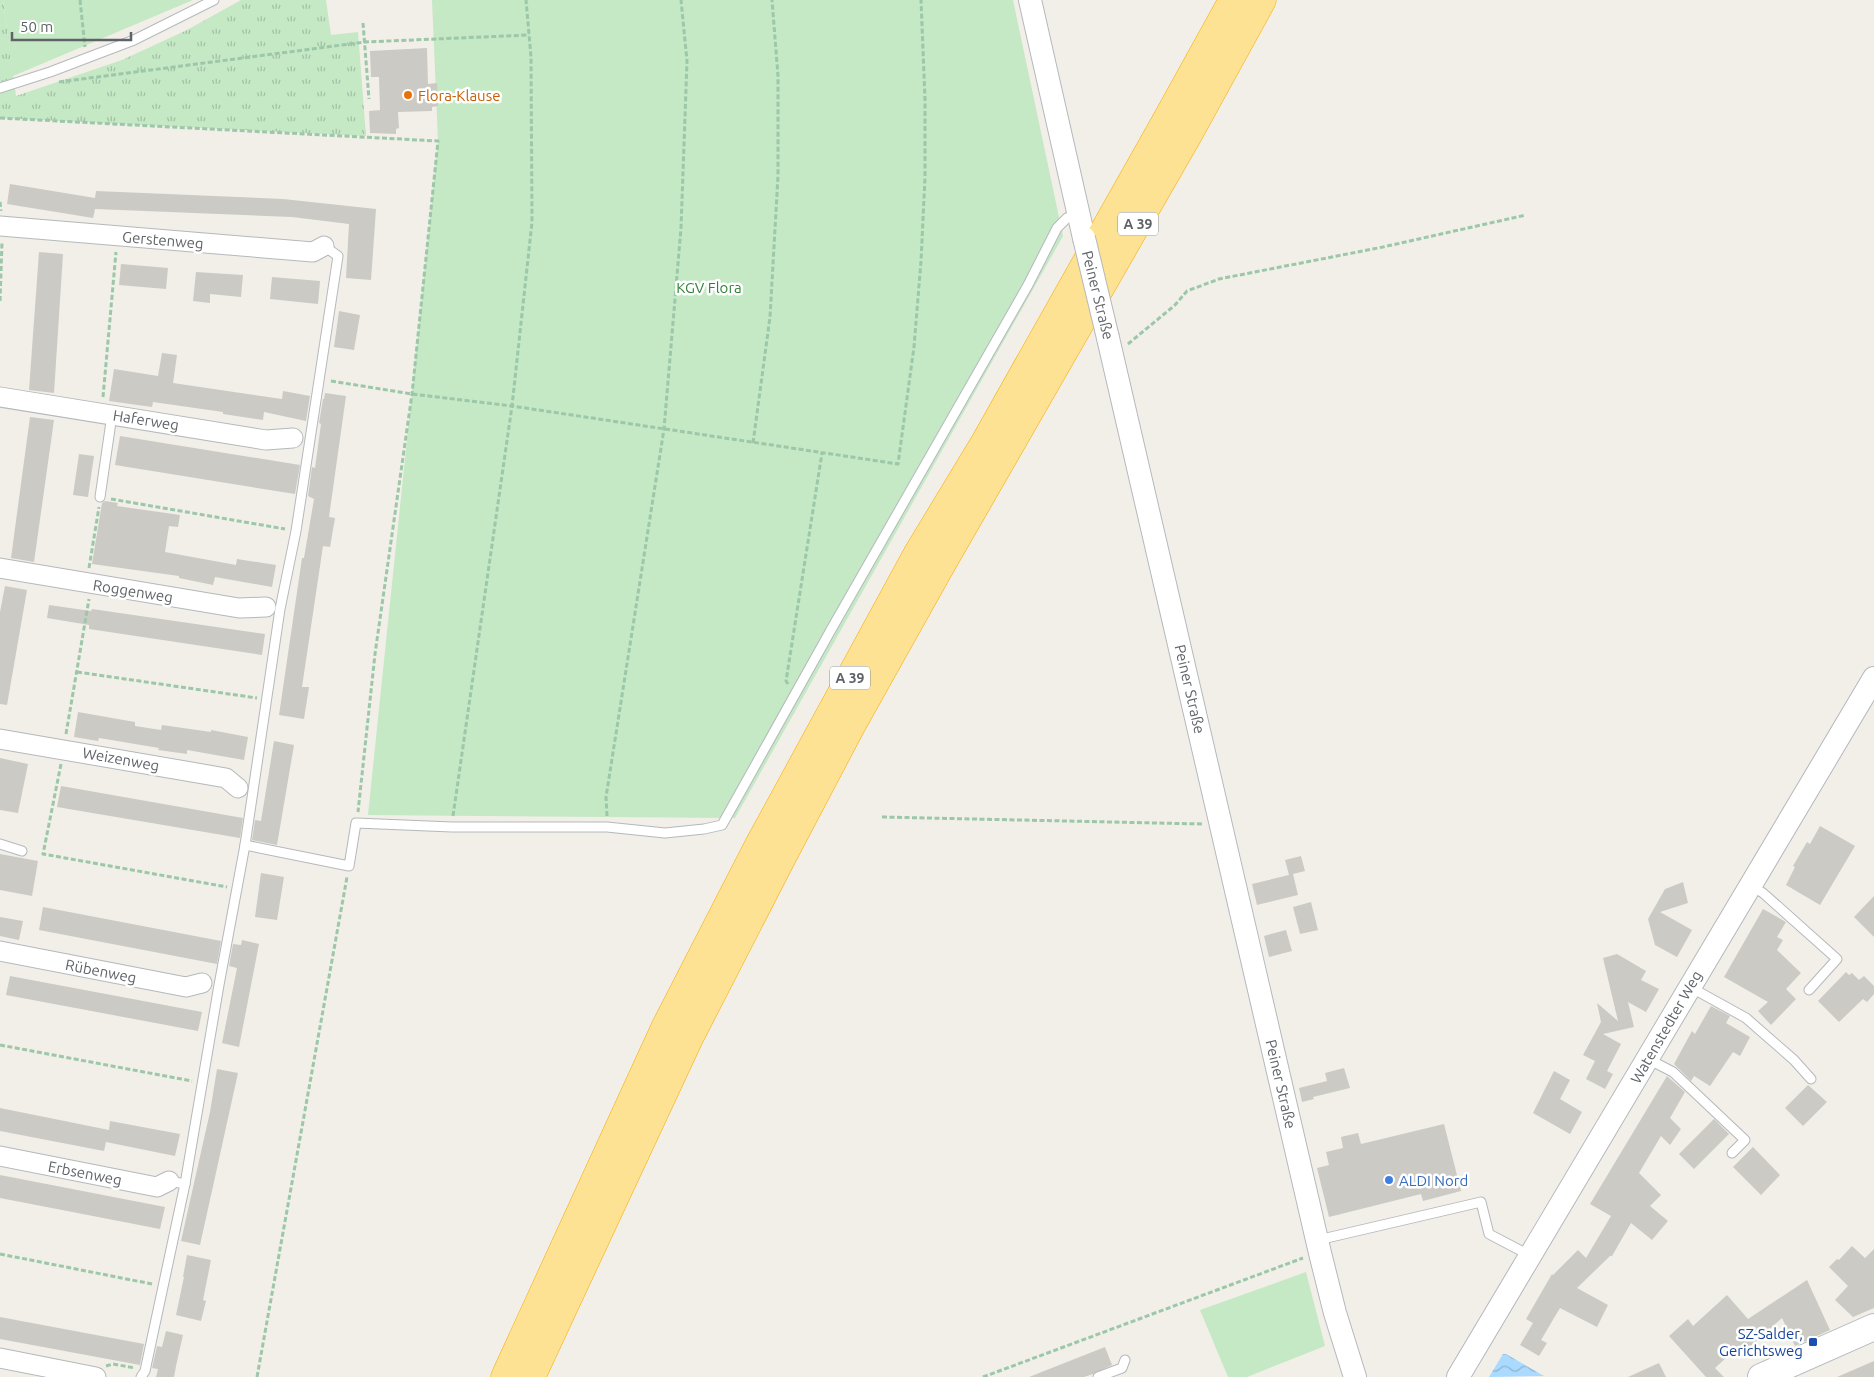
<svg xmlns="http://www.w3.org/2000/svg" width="1874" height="1377" viewBox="0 0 1874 1377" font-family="Ubuntu,sans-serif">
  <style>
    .green { fill: #c5e8c5 }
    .park { fill: url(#park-tufts) }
    .water { fill: url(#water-waves) }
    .building { fill: #cccac5 }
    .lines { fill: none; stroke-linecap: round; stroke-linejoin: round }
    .service-casing { stroke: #b5b8bc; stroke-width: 11 }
    .minor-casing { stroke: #b5b8bc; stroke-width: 21 }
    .tertiary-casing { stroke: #b5b8bc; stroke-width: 24 }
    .secondary-casing { stroke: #b6babf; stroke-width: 28 }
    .motorway-casing { stroke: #f9ab00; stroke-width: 29 }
    .path { stroke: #9cc7a9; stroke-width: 3; stroke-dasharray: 5 2.5; stroke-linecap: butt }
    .service { stroke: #fff; stroke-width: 9 }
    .minor { stroke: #fff; stroke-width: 19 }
    .tertiary { stroke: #fff; stroke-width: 22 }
    .secondary { stroke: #fff; stroke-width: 26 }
    .motorway { stroke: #fde293; stroke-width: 28 }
    .tertiary-bridge-casing { stroke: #b5b8bc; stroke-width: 24; stroke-linecap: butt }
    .tertiary-bridge { stroke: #fff; stroke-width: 22 }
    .food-dot { fill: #e8710a; stroke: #fff; stroke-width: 2 }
    .shop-dot { fill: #3f7fe0; stroke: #fff; stroke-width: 2 }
    .transit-dot { fill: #1a4fb4; stroke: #fff; stroke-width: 2 }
    .labels { text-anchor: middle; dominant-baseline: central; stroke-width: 5; stroke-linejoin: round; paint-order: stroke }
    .shield { fill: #fff; stroke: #8f9295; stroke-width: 1 }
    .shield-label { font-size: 14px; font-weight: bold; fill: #5f6368 }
    .food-label { font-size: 15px; fill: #c56008; stroke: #fff; text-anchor: start }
    .street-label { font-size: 15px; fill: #5f6368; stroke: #fff }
    .park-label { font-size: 15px; fill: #348238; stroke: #fff }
    .shop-label { font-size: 15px; fill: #366cbe; stroke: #fff; text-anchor: start }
    .transit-label { font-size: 15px; fill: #164399; stroke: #fff; text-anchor: end }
  </style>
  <defs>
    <pattern id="park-tufts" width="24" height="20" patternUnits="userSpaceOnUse" patternTransform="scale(1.25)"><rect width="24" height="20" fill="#c5e8c5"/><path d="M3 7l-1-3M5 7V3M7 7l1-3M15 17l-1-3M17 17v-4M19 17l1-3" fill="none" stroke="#a3c0a4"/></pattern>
    <pattern id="water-waves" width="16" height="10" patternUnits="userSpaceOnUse" patternTransform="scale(1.25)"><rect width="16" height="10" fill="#aadaff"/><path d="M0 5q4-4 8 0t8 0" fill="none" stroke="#8eb4d2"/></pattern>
  </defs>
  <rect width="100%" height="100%" fill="#f1efe8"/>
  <g class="green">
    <polygon points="3,0 193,0 13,76"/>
    <polygon points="432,0 1013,0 1063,236 735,818 368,815 438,141"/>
    <polygon points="1306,1272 1325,1346 1247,1377 1228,1377 1200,1310"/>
  </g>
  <polygon class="park" points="0,0 3,0 16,96 122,60 187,30 241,0 326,0 331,35 358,32 366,136 0,118"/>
  <polygon class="water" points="1503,1354 1506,1354 1544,1376 1489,1377"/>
  <g class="building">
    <polygon points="427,48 428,84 437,83 438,106 432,107 432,111 398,112 399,128 396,129 396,134 370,133 369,111 380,110 379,77 371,77 370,51"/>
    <polygon points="10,184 95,198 96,191 283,199 376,209 371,280 346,278 349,224 292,217 95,209 93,218 7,204"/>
    <polygon points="39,252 63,254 54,393 29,390"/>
    <polygon points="121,264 168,268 166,289 119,285"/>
    <polygon points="196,272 243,275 241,297 210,294 210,303 193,301"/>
    <polygon points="272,277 320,281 318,304 270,299"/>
    <polygon points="339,311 360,315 354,350 334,347"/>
    <polygon points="162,353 177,355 173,383 282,399 283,391 310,396 306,421 264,412 263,420 223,414 223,412 153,402 152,407 109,401 114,369 158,376"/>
    <polygon points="325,393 346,396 329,517 335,518 330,547 323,546 302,687 309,687 304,719 279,715 302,558 304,558 314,499 308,496 312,467 315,468 321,424 319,423 323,399 324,399"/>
    <polygon points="30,417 54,420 34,562 11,558"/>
    <polygon points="120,436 300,465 295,494 115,465"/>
    <polygon points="79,454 94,456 88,497 73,495"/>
    <polygon points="105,501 118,503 117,506 180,515 178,527 169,526 165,552 236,565 237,559 276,565 272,587 215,577 213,585 179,578 179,576 92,564 102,503"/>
    <polygon points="5,586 27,590 7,705 0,704 0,612"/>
    <polygon points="49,605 91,611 92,609 265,634 262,655 89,629 89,625 47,618"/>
    <polygon points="78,712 135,722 135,726 161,730 162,725 211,732 211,730 248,737 244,760 187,750 187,754 158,750 159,748 99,738 98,741 74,737"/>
    <polygon points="274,741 294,745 277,845 252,840 255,820 261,821"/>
    <polygon points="0,758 28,764 18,813 0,810"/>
    <polygon points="61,786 243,818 240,838 57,807"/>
    <polygon points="1820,826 1855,846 1820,905 1786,885 1795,867 1793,866 1807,842 1810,844"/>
    <polygon points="0,854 38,861 32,896 0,890"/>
    <polygon points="1301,856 1305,871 1293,874 1298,895 1257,905 1252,884 1289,875 1285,860"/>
    <polygon points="261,873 284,877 277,920 255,917"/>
    <polygon points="1683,882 1688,903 1660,912 1692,930 1677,957 1655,945 1648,919 1665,889"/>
    <polygon points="1874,896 1874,937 1854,917"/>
    <polygon points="1311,902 1318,930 1300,934 1293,907"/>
    <polygon points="43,907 221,941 217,964 39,930"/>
    <polygon points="1763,909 1786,922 1777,937 1783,940 1777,950 1801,973 1786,989 1796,999 1771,1025 1758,1011 1768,1002 1724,977"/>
    <polygon points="0,917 23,921 19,940 0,936"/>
    <polygon points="1286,930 1292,951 1269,957 1264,936"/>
    <polygon points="242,940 259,944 239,1047 222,1043 237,968 229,966 233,944 241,945"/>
    <polygon points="1617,954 1646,971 1641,980 1659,989 1646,1012 1628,1002 1634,1027 1603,1034 1621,1044 1607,1071 1613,1074 1605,1089 1586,1079 1595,1061 1583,1055 1601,1022 1597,1003 1618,1021 1603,958"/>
    <polygon points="1846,972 1849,975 1852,973 1859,980 1864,976 1874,986 1874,994 1867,1002 1863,999 1839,1022 1818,1001"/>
    <polygon points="10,976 202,1012 198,1031 6,995"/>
    <polygon points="1711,1006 1730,1016 1726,1023 1750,1037 1740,1056 1733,1052 1710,1086 1694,1076 1691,1081 1674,1064 1692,1031 1695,1034"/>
    <polygon points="1344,1068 1350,1088 1313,1097 1314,1099 1302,1102 1299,1088 1327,1081 1325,1073"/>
    <polygon points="217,1069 238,1073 200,1245 181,1241 210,1112"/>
    <polygon points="1554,1071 1570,1080 1560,1099 1582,1112 1570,1134 1533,1113"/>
    <polygon points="1667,1076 1685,1092 1670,1118 1681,1129 1670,1145 1661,1136 1639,1173 1661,1195 1650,1206 1668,1221 1652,1240 1631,1223 1612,1256 1610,1256 1577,1288 1608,1305 1597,1327 1560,1308 1541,1340 1547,1343 1539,1356 1520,1345 1533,1323 1526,1319 1552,1274 1553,1275 1578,1250 1586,1258 1611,1216 1590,1204"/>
    <polygon points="1808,1085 1827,1102 1803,1126 1785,1108"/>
    <polygon points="0,1108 109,1130 110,1121 180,1134 175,1156 106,1142 104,1151 0,1131"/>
    <polygon points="1714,1119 1729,1134 1694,1169 1679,1154"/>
    <polygon points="1444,1124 1461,1191 1423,1201 1421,1194 1329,1217 1317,1168 1329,1165 1326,1152 1343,1148 1341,1137 1358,1133 1361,1144"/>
    <polygon points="1753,1147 1780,1175 1761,1195 1733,1167"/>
    <polygon points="0,1175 165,1207 160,1229 0,1198"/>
    <polygon points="1852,1246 1865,1258 1874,1249 1874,1308 1853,1317 1835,1300 1848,1286 1829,1267 1837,1259 1839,1260"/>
    <polygon points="187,1255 211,1260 203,1300 206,1301 201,1321 176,1315 184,1277 183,1277"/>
    <polygon points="1807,1280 1830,1330 1795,1346 1782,1318 1743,1353 1738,1347 1715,1368 1724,1377 1706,1377 1669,1336 1688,1319 1693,1326 1727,1295 1748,1319"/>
    <polygon points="0,1317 144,1344 140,1365 0,1339"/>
    <polygon points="166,1331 183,1335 176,1366 174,1377 156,1377 158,1369 152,1368 157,1346 162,1347"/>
    <polygon points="1105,1347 1112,1365 1093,1374 1084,1377 1029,1377"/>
    <polygon points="1874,1361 1874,1377 1837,1377"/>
    <polygon points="1659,1363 1666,1377 1628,1377"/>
  </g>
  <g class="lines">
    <g class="service-casing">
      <g id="service">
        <polyline points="0,88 50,72 134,40 214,0"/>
        <polyline points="100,497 112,415"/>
        <polyline points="0,844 22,851"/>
        <polyline points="245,845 349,866 356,823 452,827 607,827 665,833 704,829 722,825 832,628 1028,285 1057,228 1067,218 1078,214"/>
        <polyline points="1750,885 1763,893 1837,959 1809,990"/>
        <polyline points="1690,987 1746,1018 1794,1060 1811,1079"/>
        <polyline points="1648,1059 1673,1072 1745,1140 1732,1153"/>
        <polyline points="185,1184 219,985 245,845 280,609 296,531 338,256 324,246"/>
        <polyline points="1318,1240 1481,1202 1489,1234 1531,1256"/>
        <polyline points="141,1377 145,1371 185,1184 169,1181"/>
        <polyline points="1098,1377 1122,1368 1125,1360"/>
      </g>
    </g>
    <g class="minor-casing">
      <g id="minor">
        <polyline points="0,226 313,252 324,246"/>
        <polyline points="0,397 266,440 293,438"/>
        <polyline points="0,568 239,608 266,607"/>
        <polyline points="0,739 226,778 238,788"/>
        <polyline points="0,951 186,987 202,983"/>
        <polyline points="0,1156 157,1187 169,1181"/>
        <polyline points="0,1358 96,1377"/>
      </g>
    </g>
    <g class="tertiary-casing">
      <g id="tertiary">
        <polyline points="1030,0 1084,238"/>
        <polyline points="1108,338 1320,1253 1335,1313 1355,1377"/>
        <polyline points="1458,1377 1874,678"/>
      </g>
    </g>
    <g class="secondary-casing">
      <polyline id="secondary" points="1761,1377 1874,1327"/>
    </g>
    <g class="motorway-casing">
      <g id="motorway">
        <polyline points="505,1377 665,1028 759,845 918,553 984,444 1166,121 1233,0"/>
        <polyline points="531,1377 689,1038 782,857 851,726 940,567 1189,133 1262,0"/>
      </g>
    </g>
    <g class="path">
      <polyline points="80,0 85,47"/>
      <polyline points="363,23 369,99"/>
      <polyline points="59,82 365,42 529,35"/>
      <polyline points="0,118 438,141 412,394 375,654 358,812"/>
      <polyline points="0,202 1,211"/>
      <polyline points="0,301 2,242"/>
      <polyline points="1128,344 1175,305 1187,291 1219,279 1383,247 1526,215"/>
      <polyline points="331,381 412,394 512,406 898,464 914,347 921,261 925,178 925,99 921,0"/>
      <polyline points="103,397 116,252"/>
      <polyline points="753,443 770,317 778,176 778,76 772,0"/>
      <polyline points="111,499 285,529"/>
      <polyline points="89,568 99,507"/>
      <polyline points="77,672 257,698"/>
      <polyline points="788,684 786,681 822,453"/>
      <polyline points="66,734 89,599"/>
      <polyline points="61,764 43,854 227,887"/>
      <polyline points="453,816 512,406 532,222 531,57 526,0"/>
      <polyline points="607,816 606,797 664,429 681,228 687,61 681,0"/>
      <polyline points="882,817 1203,824"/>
      <polyline points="0,1045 192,1081"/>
      <polyline points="0,1254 152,1284"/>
      <polyline points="106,1366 113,1364 135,1368"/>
      <polyline points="257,1377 347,877"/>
      <polyline points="983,1377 1303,1258"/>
    </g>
    <use href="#service" class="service"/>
    <use href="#minor" class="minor"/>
    <use href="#tertiary" class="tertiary"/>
    <use href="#secondary" class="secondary"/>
    <use href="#motorway" class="motorway"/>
    <g class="tertiary-bridge-casing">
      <polyline id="tertiary-bridge" points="1084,238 1108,338"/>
    </g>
    <use href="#tertiary-bridge" class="tertiary-bridge"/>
  </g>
  <circle class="food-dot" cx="408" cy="95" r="5"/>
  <circle class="shop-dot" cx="1389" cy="1180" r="5"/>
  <rect class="transit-dot" x="1808" y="1337" width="10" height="10" rx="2.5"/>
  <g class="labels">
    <g class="shield">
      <rect x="1118" y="212.5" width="40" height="23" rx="4"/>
      <rect x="830" y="666.5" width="40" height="23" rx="4"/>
    </g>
    <g class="shield-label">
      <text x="1138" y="224">A 39</text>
      <text x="850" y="678">A 39</text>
    </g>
    <g class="food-label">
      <text x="418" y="95">Flora-Klause</text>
    </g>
    <g class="street-label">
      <text transform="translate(163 240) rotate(5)">Gerstenweg</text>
      <text transform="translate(1098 295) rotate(76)">Peiner Straße</text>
      <text transform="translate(146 420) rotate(9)">Haferweg</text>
      <text transform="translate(133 591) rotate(9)">Roggenweg</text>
      <text transform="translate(1190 689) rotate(77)">Peiner Straße</text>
      <text transform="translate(121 759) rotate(10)">Weizenweg</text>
      <text transform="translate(101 971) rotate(11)">Rübenweg</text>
      <text transform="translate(1666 1027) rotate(-60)">Watenstedter Weg</text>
      <text transform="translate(1281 1084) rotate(77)">Peiner Straße</text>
      <text transform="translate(85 1173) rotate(11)">Erbsenweg</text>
    </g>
    <g class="park-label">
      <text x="709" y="287">KGV Flora</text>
    </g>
    <g class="shop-label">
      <text x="1399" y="1180">ALDI Nord</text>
    </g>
    <g class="transit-label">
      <text x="1803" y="1333">SZ-Salder,<tspan x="1803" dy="17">Gerichtsweg</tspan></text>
    </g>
  </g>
  <path d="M12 32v8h119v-8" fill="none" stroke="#5f6368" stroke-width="2.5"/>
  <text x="20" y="32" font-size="15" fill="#5f6368" stroke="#ffffff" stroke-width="4" paint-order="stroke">50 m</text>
</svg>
